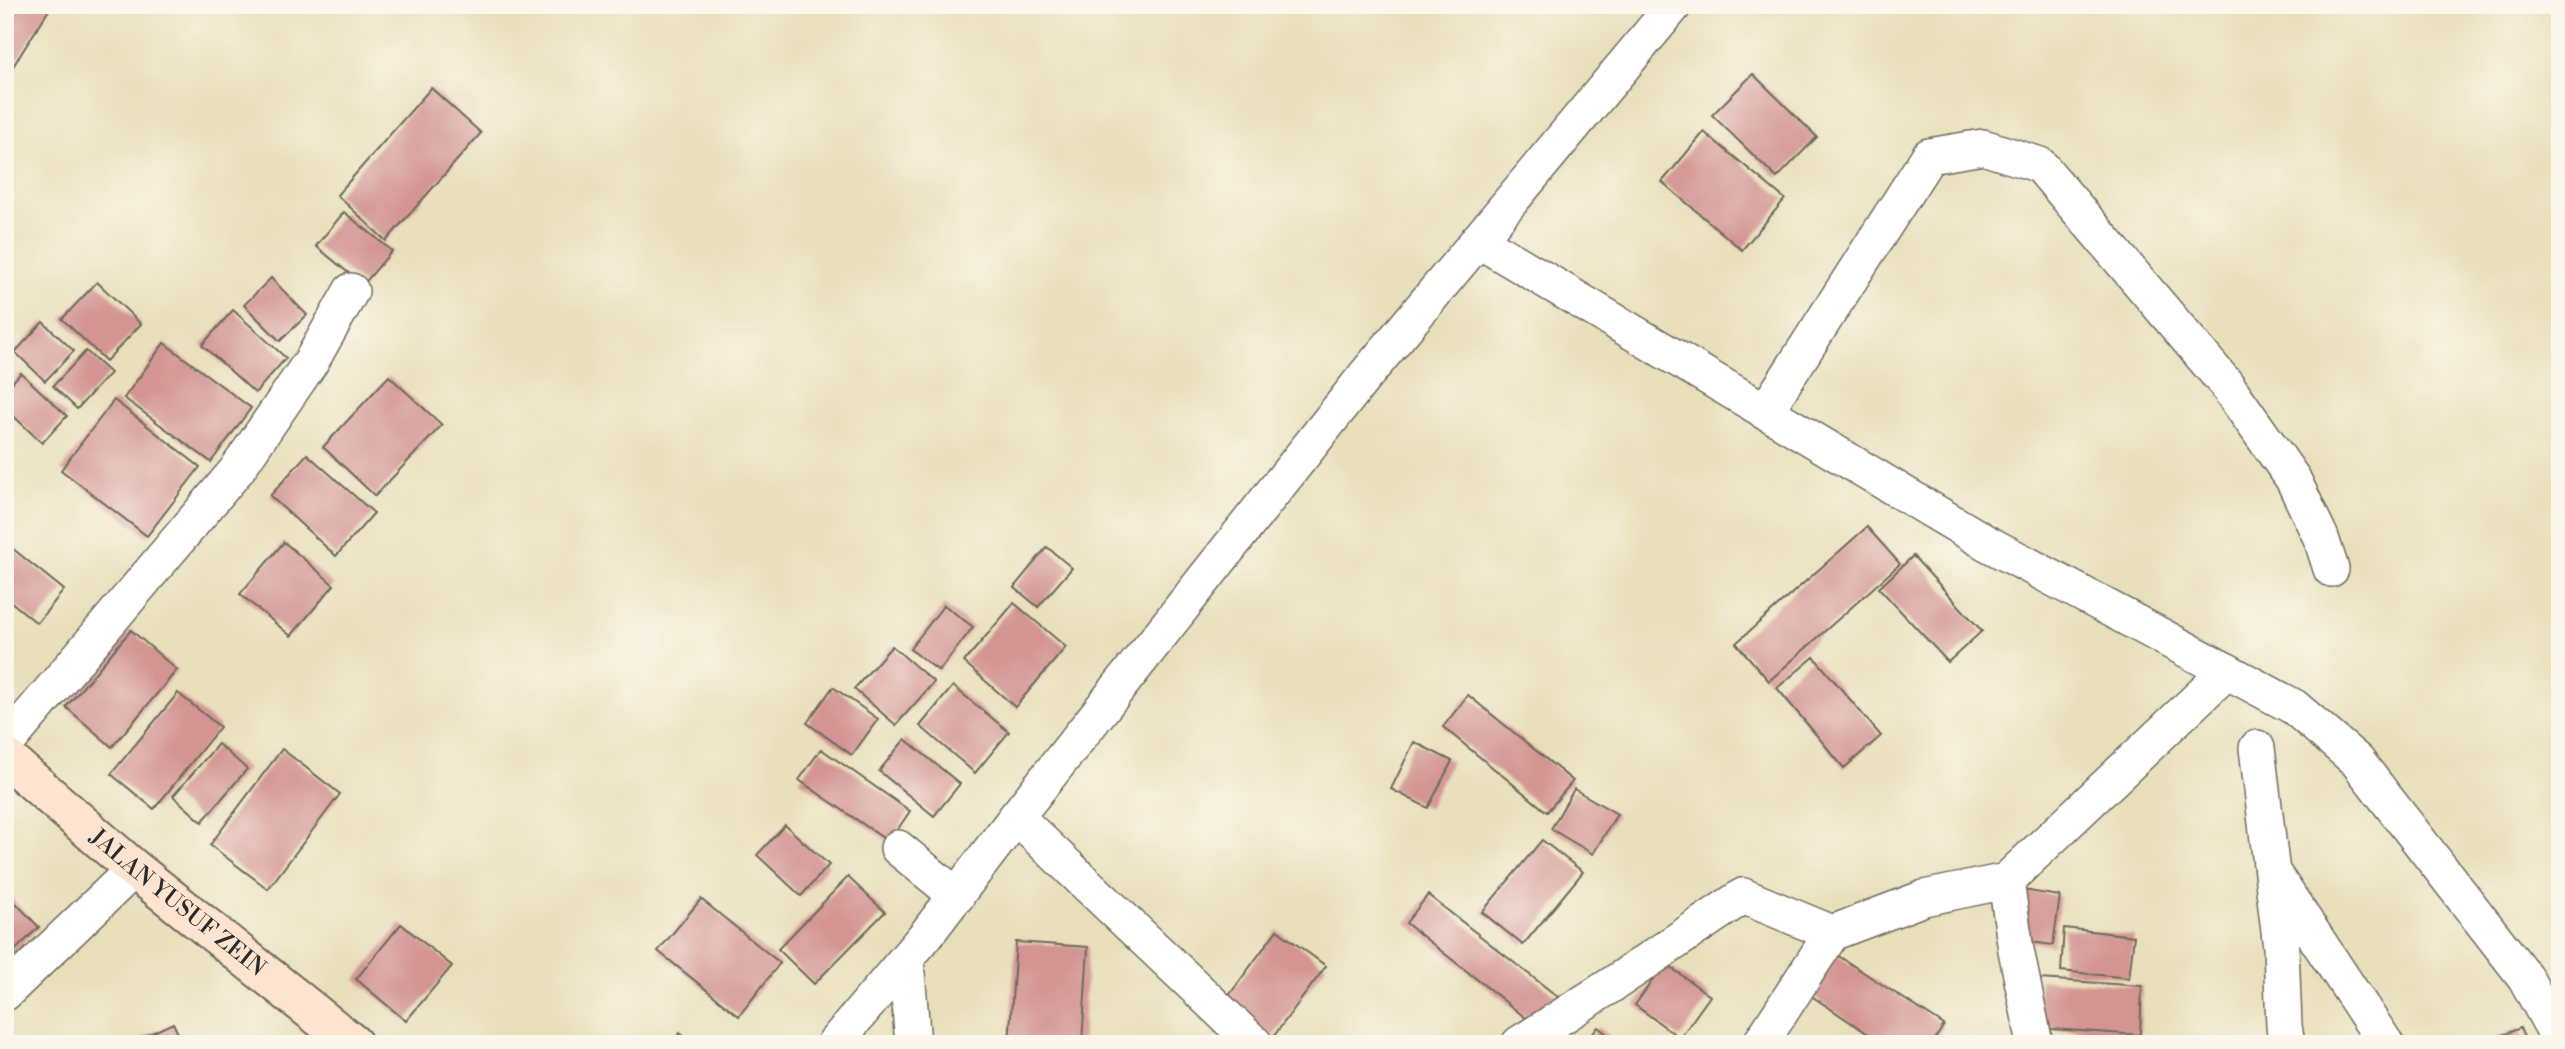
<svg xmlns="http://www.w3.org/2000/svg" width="2565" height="1049" viewBox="0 0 2565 1049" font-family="'Libre Bodoni',serif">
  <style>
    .building { fill: #d39493 }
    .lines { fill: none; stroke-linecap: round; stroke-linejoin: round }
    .street-casing { stroke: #6e6a5d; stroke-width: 38 }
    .secondary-casing { stroke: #6e6a5d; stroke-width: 42 }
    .street { stroke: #fff; stroke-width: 35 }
    .secondary { stroke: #fde4d1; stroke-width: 38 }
    .labels { text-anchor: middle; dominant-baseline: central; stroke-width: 6; stroke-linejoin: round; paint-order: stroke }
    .street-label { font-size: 23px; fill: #2b2b2b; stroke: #fbf7ec }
  </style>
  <rect width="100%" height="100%" fill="#fbf7ec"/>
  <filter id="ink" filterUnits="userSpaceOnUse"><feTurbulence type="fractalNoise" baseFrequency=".0143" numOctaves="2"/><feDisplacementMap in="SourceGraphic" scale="14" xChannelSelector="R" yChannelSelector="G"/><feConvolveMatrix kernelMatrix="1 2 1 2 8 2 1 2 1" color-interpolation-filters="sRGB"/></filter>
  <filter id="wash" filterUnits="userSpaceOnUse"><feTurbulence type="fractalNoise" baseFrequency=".00686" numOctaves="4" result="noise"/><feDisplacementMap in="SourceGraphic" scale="28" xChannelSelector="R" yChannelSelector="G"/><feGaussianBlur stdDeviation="1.57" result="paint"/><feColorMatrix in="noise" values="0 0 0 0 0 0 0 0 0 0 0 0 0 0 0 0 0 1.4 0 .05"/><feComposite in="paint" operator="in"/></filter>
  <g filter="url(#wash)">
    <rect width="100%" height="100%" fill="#e9dfbb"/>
    <g id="blocks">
      <g class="building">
        <polygon points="5,5 52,5 5,79"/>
        <polygon points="1753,74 1817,137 1777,178 1712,115"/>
        <polygon points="431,88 481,133 386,241 337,195"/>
        <polygon points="1704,132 1785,199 1742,250 1662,182"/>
        <polygon points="344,212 392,251 363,285 316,246"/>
        <polygon points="271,278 307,315 280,341 244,305"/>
        <polygon points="97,282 141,324 106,361 62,319"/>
        <polygon points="233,310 286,358 255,393 202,345"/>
        <polygon points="43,322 74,351 45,381 15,352"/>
        <polygon points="164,343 251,408 211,462 124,398"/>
        <polygon points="86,351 110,373 77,409 53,386"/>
        <polygon points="21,373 67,416 42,443 5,408 5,390"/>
        <polygon points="389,376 442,425 375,496 323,447"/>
        <polygon points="114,400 200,467 147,536 61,470"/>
        <polygon points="307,454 374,513 336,556 270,496"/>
        <polygon points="1867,527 1900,564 1769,681 1736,643"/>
        <polygon points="284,542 334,585 291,636 240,594"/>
        <polygon points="7,544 64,590 37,623 5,597"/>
        <polygon points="1047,547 1072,568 1038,607 1014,587"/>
        <polygon points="1913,556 1982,631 1948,662 1879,588"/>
        <polygon points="1014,603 1066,647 1015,707 964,662"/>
        <polygon points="944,605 973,627 939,671 910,649"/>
        <polygon points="131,630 177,670 112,747 66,707"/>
        <polygon points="892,646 934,682 896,725 854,689"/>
        <polygon points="1814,657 1881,736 1844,768 1777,688"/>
        <polygon points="953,686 1009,732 975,773 920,726"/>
        <polygon points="833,687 878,719 852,755 807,723"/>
        <polygon points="178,693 220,727 154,809 111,774"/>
        <polygon points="1468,695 1573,781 1547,812 1443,727"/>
        <polygon points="905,739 960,784 934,816 879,771"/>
        <polygon points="1414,742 1452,761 1428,808 1391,789"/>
        <polygon points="218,744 247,769 202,822 173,796"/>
        <polygon points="282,749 340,794 268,889 210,845"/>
        <polygon points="821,749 910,811 889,842 799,780"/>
        <polygon points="1574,789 1617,814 1593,854 1551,829"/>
        <polygon points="785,825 829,865 801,896 757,855"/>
        <polygon points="1542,840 1583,872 1523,945 1482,912"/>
        <polygon points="848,877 885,912 814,984 778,949"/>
        <polygon points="2023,890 2060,896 2053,945 2015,940"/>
        <polygon points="5,892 39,927 5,960"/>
        <polygon points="1428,895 1558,997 1536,1026 1406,923"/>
        <polygon points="701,899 780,963 739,1016 658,951"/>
        <polygon points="401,924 452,966 406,1021 356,979"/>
        <polygon points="2064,928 2134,936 2129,978 2061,971"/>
        <polygon points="1277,930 1326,966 1273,1037 1225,1001"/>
        <polygon points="1016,942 1088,947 1082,1044 1009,1044"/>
        <polygon points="1837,955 1944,1025 1932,1044 1883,1044 1810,995"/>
        <polygon points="1665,963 1710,996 1680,1038 1635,1005"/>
        <polygon points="2040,979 2142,986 2140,1035 2037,1028"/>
        <polygon points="173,1023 183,1044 128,1044"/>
        <polygon points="1598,1027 1619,1044 1585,1044"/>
        <polygon points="2520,1028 2527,1044 2481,1044"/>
        <polygon points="680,1033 693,1044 671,1044"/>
      </g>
    </g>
  </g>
  <g filter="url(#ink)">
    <use href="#blocks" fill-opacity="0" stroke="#6e6a5d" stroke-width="2"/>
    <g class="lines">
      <g class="street-casing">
        <g id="street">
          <polyline points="1478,240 1985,542 2294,707 2357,761 2525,977 2560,1041"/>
          <polyline points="1765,412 1929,156 1983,147 2040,165 2226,384 2293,479 2321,538 2331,569"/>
          <polyline points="5,745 236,471 312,360 351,291"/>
          <polyline points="2257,748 2281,948 2284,1026 2287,1044"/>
          <polyline points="1016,817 1255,1044"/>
          <polyline points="898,848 957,896"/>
          <polyline points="2277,879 2386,1044"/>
          <polyline points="2006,881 2016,950 2035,1044"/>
          <polyline points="906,960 913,1044"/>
          <polyline points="5,993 134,869"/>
          <polyline points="834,1044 926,935 1016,817 1365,376 1674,5"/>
          <polyline points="1519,1044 1616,982 1743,896 1832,933"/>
          <polyline points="1760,1044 1832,933 1924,898 2006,881 2227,671"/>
        </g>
      </g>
      <g class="secondary-casing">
        <g id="secondary">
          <path id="s1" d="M5 757 134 869 353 1044"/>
        </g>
      </g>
      <use href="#street" class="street"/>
      <use href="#secondary" class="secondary"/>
    </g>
  </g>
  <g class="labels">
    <g class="street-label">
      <text stroke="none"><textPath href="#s1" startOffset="226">JALAN YUSUF ZEIN</textPath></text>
    </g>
  </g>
  <rect width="2565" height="1049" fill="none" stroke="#fbf7ec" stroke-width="28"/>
</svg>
